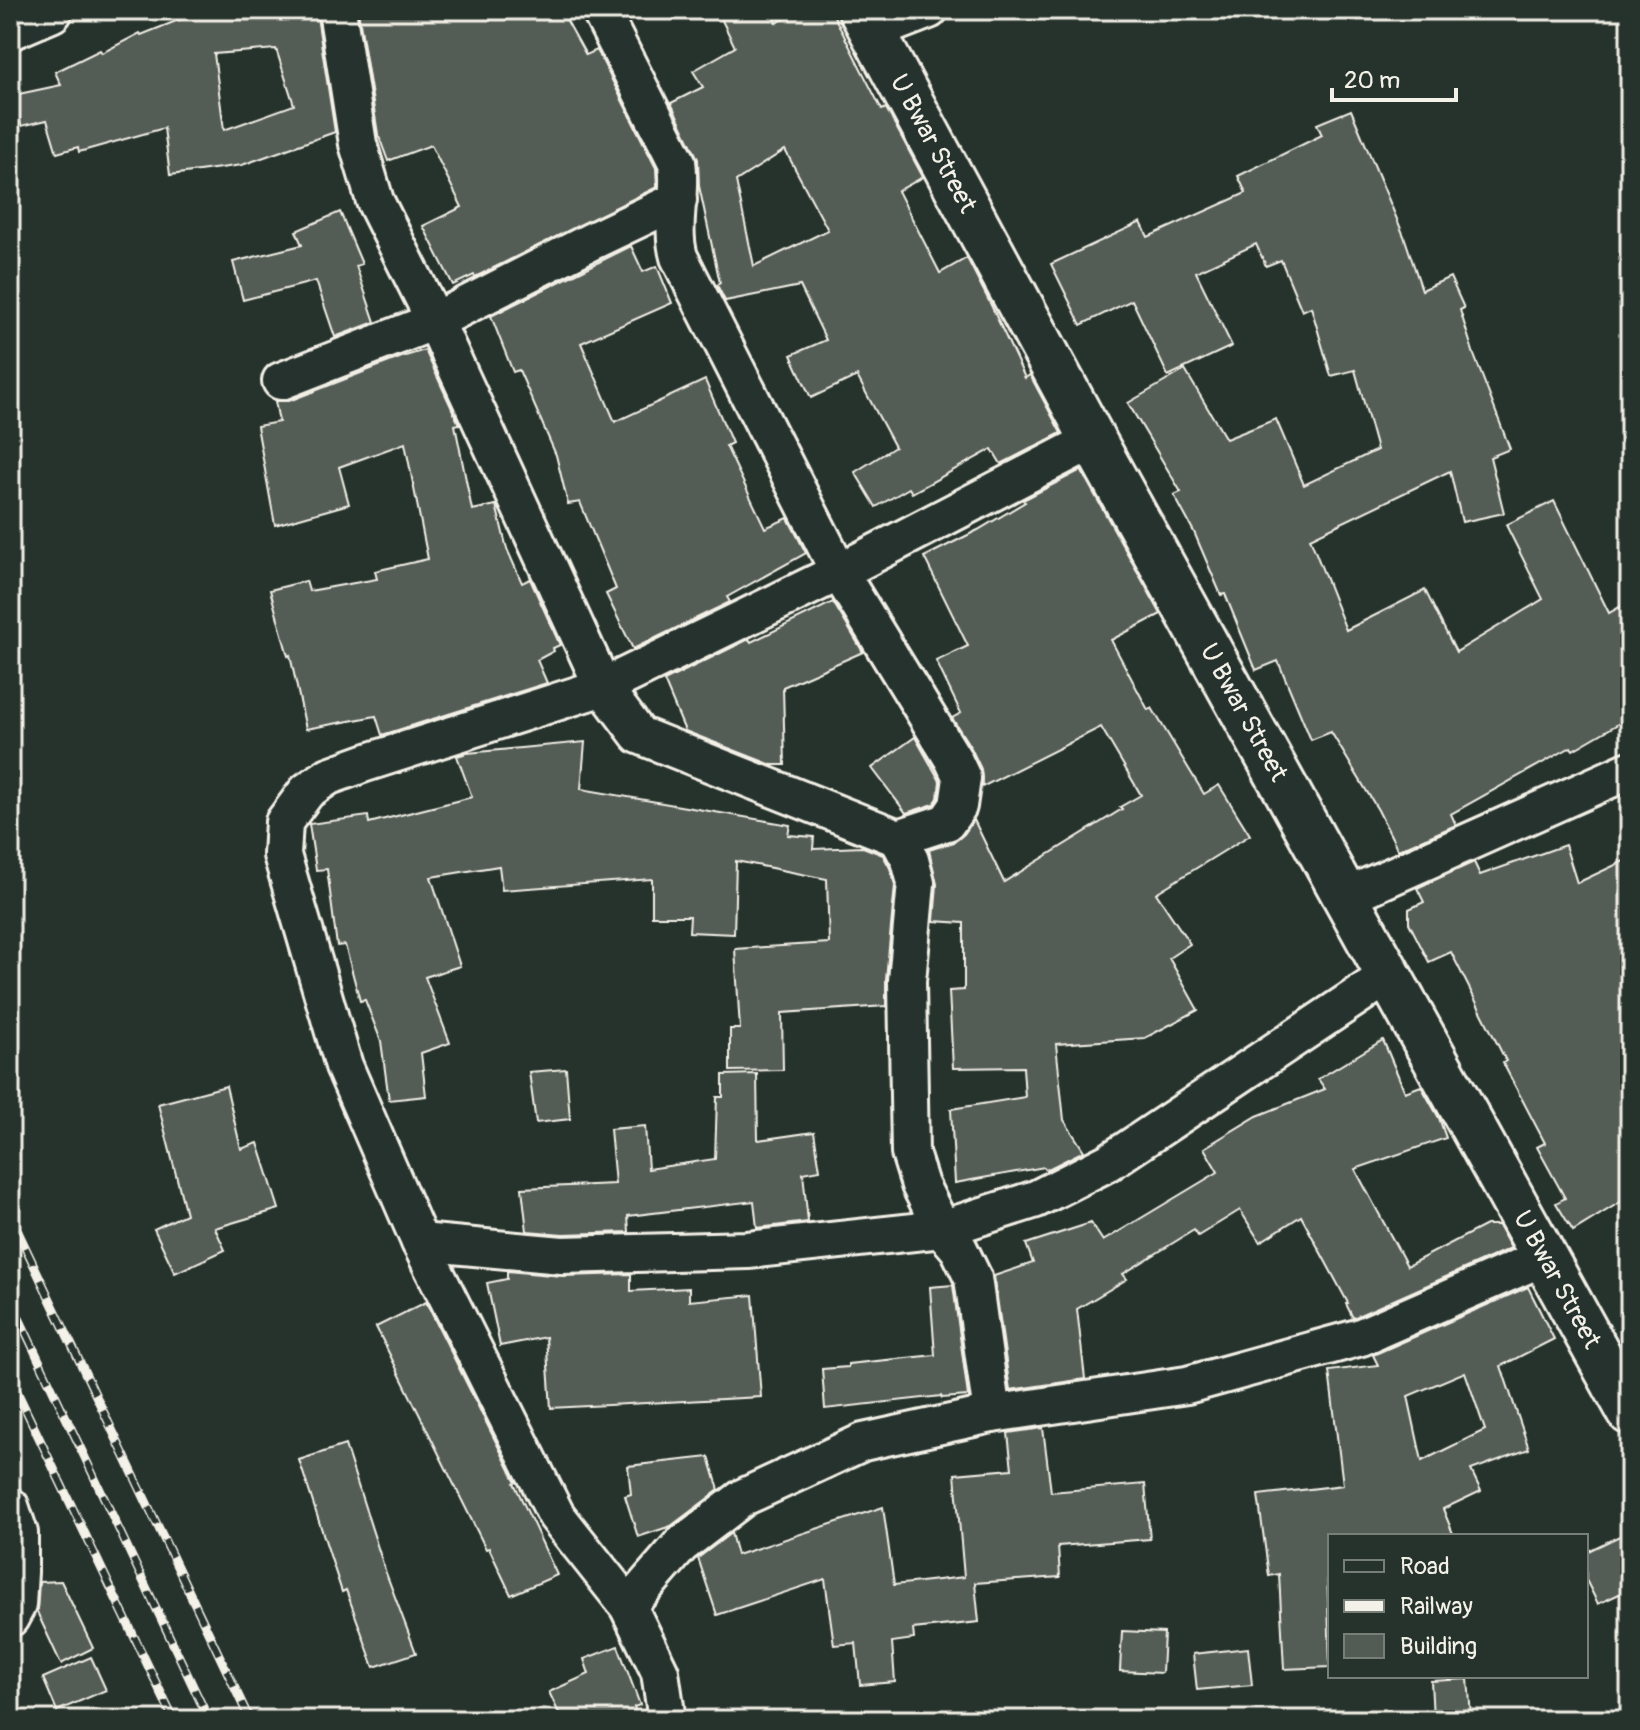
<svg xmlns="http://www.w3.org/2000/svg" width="1640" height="1730" viewBox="0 0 1640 1730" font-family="Pangolin,sans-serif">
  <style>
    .building { fill: #525c55; stroke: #f4f1e8; stroke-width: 2; fill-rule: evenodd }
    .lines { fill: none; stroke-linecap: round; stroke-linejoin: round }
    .minor-casing { stroke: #f4f1e8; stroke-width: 42 }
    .tertiary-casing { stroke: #f4f1e8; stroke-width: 50 }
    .minor { stroke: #26332d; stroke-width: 36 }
    .tertiary { stroke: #26332d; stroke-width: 44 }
    .rail-casing { stroke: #f4f1e8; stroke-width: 9 }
    .rail { stroke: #26332d; stroke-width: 6; stroke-dasharray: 18; stroke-linecap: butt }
    .labels { text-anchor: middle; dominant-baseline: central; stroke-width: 6; stroke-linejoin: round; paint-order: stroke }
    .street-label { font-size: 26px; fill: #f4f1e8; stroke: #26332d }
  </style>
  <rect width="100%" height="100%" fill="#26332d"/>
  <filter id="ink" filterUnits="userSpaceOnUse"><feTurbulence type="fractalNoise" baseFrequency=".0125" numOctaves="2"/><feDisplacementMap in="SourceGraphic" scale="16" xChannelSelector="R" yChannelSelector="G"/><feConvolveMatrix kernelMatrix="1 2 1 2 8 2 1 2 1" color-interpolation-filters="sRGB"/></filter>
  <g filter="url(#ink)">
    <g class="building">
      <path d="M204 10H316L335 132 242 165 170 175 164 128 79 152 78 147 57 153 47 120 21 126 14 95 61 85 55 72 100 50 102 53 140 33 141 35ZM276 49 294 105 224 130 214 54Z"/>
      <polygon points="358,10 561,10 586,55 597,50 656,168 657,187 475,277 474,275 453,285 423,226 462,207 431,145 388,161 378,134"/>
      <path d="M717 10H770L776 23 802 10H831L882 110 886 108 923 177 898 191 940 273 967 258 990 303 1025 378 1030 375 1061 433 1001 464 992 449 912 493 909 488 876 507 855 472 895 447 857 376 811 398 791 355 826 340 800 286 725 301 717 285 720 283 699 186 698 159 671 103 703 87 693 71 735 47ZM785 150 828 230 754 266 736 181Z"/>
      <polygon points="1351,110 1404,236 1422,290 1450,277 1464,308 1460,310 1474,355 1510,449 1490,457 1504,513 1462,522 1450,471 1310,538 1346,630 1425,590 1456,652 1543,599 1506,525 1554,501 1609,613 1630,601 1630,717 1573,750 1571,747 1451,814 1456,825 1398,850 1378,810 1331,732 1311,740 1278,661 1256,670 1225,594 1221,595 1194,532 1174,495 1181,492 1128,403 1185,370 1226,439 1276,419 1304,485 1377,450 1355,370 1331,376 1311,307 1302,311 1281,260 1266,266 1256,244 1196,272 1232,346 1168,376 1132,300 1081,325 1051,264 1141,222 1148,237 1246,193 1238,176 1322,135 1317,124"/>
      <polygon points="340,212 362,264 356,266 375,322 335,337 316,281 243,300 233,262 302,245 296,231"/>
      <polygon points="631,246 643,272 657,266 672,303 581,343 615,422 705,380 732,443 726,446 765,528 788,518 806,553 727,597 730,602 633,649 606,594 616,589 580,502 568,504 556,455 519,370 513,372 491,316"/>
      <polygon points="425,350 459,424 455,425 472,510 496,505 507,549 522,583 530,579 560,645 553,648 554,651 537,660 547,683 382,735 376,716 306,729 290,655 288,656 270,590 306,581 309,591 377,579 375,571 428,559 405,443 339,467 349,504 275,525 257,426 279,422 275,401 289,401 402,357"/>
      <polygon points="1081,470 1161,614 1111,640 1148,710 1152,708 1204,794 1219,785 1250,835 1156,893 1190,944 1169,958 1198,1010 1145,1038 1056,1044 1064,1120 1084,1151 1046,1170 1044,1167 955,1183 951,1109 1025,1097 1023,1067 953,1068 949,991 964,990 964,923 934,921 937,884 929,850 954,842 964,834 974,820 1004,882 1122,809 1120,807 1141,795 1101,727 982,787 981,769 971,748 952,718 961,713 936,661 968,646 924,557 978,530 1025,502 1023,500"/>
      <polygon points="833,602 863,652 783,687 785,765 772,765 685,731 664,681 749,639 751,642"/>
      <polygon points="915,737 940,781 938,798 934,804 906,813 872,768"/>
      <polygon points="585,742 581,789 790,825 788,835 814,837 813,849 863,847 883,855 890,868 895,885 886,979 886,1006 782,1013 783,1070 730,1071 730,1029 740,1029 735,949 829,943 827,879 736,861 734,934 689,932 690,916 652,916 652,879 502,890 499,866 431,877 460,966 425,977 450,1043 421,1053 426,1096 389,1100 381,1041 365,1000 360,1001 345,945 337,946 327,869 316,870 309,824 368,816 369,823 472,797 457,756 467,753"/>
      <polygon points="1565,845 1577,883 1630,858 1630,1196 1573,1231 1556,1203 1565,1198 1537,1147 1545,1143 1503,1063 1506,1061 1451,952 1429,962 1409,923 1409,909 1424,902 1417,888 1474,862 1480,875"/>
      <polygon points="1383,1040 1405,1092 1421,1086 1439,1118 1446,1138 1355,1169 1407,1266 1486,1225 1498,1225 1511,1248 1353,1318 1346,1304 1348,1303 1301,1216 1260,1242 1240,1210 1198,1236 1194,1230 1123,1274 1127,1279 1077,1309 1085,1379 1010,1390 994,1276 1033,1263 1026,1244 1091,1223 1103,1241 1218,1172 1204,1148 1257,1116 1325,1089 1318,1079"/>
      <polygon points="566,1069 570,1119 536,1123 529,1072"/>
      <polygon points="757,1074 758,1140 814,1132 820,1170 803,1173 808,1222 757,1228 754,1201 628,1216 629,1232 563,1234 527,1231 522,1188 615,1184 610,1129 645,1126 648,1169 715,1159 717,1097 723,1097 723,1075"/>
      <polygon points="226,1086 241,1149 258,1143 279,1209 215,1228 225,1250 175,1273 154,1229 186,1214 158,1104"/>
      <polygon points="507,1271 562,1276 631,1274 631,1291 689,1288 689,1301 753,1295 761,1397 551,1408 546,1337 500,1346 487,1283 507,1279"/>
      <polygon points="953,1285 968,1396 942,1398 941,1396 825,1409 822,1369 848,1367 848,1364 935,1355 930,1287"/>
      <path d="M1528 1287 1554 1339 1501 1366 1529 1449 1471 1470 1481 1491 1443 1509 1454 1536H1326L1330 1567 1327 1568 1330 1667 1284 1669 1279 1574 1269 1576 1258 1495 1343 1485 1329 1371 1378 1365 1373 1355ZM1465 1372 1485 1430 1422 1461 1408 1396Z"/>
      <polygon points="426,1302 516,1482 514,1483 557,1575 511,1595 489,1548 486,1549 376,1327"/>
      <polygon points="1043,1428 1051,1492 1145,1484 1150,1539 1058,1546 1060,1577 975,1583 979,1622 913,1629 914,1639 892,1642 895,1682 860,1685 856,1643 834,1645 825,1579 717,1615 698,1558 731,1533 737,1555 883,1507 894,1585 964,1577 955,1474 1012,1469 1008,1433"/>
      <polygon points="345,1445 386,1573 416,1653 374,1667 346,1590 342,1592 299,1460"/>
      <polygon points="709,1457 719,1490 671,1526 638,1537 625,1496 631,1494 628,1466"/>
      <polygon points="1630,1531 1630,1589 1598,1604 1586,1580 1586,1552"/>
      <polygon points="61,1581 93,1648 61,1664 37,1612 39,1582"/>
      <polygon points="1122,1631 1164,1633 1162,1673 1120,1671"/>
      <polygon points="618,1646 640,1705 634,1707 638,1720 562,1720 549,1692 589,1674 584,1659"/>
      <polygon points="1248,1648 1252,1685 1197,1690 1193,1654"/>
      <polygon points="91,1657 106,1690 57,1711 43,1678"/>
      <polygon points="1468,1679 1471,1716 1433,1718 1431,1681"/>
    </g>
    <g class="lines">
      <g class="minor-casing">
        <g id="minor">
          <polyline points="337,10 358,144 375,201 435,321 603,687 839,572 1093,440"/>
          <path d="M600 10 677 162C682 194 670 225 679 257L839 572 953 759 962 778 958 806 947 822 898 838"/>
          <polyline points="872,32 929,10"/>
          <polyline points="281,381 435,321 590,242 678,200"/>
          <polyline points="1345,897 1630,770"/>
          <polyline points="420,1242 562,1255 748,1250 942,1229 1036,1199 1109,1162 1389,975"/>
          <polyline points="10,1506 19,1533 19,1572 17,1605 10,1618"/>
          <polyline points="628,1606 681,1545 744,1497 863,1442 992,1414 1187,1385 1361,1337 1544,1257"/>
          <polyline points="667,1720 660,1672 628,1606 556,1515 420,1242 344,1066 282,855 284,822 307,791 329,776 365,763 603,687 639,735 898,838 910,860 916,883 907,981 910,1153 920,1185 942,1229 959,1249 973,1278 992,1414"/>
        </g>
      </g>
      <g class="tertiary-casing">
        <g id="tertiary">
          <path id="s1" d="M861 10 1093 440 1630 1412"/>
          <polyline points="10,27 50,10"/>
        </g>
      </g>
      <use href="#minor" class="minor"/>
      <use href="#tertiary" class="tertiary"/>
      <g class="rail-casing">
        <g id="rail">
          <polyline points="10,1215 250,1720"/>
          <polyline points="10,1299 209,1720"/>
          <polyline points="10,1377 174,1720"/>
        </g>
      </g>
      <use href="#rail" class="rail"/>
    </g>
  </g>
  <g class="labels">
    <g class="street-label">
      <text stroke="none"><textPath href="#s1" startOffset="152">U Bwar Street</textPath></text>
      <text stroke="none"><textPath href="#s1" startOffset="800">U Bwar Street</textPath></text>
      <text stroke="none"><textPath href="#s1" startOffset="1448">U Bwar Street</textPath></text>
    </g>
  </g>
  <rect width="1640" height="1730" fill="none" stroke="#26332d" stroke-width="40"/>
  <rect x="20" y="20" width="1600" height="1690" fill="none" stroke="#f4f1e8" stroke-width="3" filter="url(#ink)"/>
  <rect x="1328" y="1534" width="260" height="144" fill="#26332d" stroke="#787f78" stroke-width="2"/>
  <rect x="1344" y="1560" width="40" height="12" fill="#26332d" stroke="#787f78" stroke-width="2"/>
  <text x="1400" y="1574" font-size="24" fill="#f4f1e8">Road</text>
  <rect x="1344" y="1600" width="40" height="12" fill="#f4f1e8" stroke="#787f78" stroke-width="2"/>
  <text x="1400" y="1614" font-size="24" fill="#f4f1e8">Railway</text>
  <rect x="1344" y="1634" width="40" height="24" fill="#525c55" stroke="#787f78" stroke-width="2"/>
  <text x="1400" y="1654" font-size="24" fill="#f4f1e8">Building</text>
  <path d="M1332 88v12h124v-12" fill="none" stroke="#f4f1e8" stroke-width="4"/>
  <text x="1344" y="88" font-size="24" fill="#f4f1e8" stroke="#26332d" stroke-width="6" paint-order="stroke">20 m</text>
</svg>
